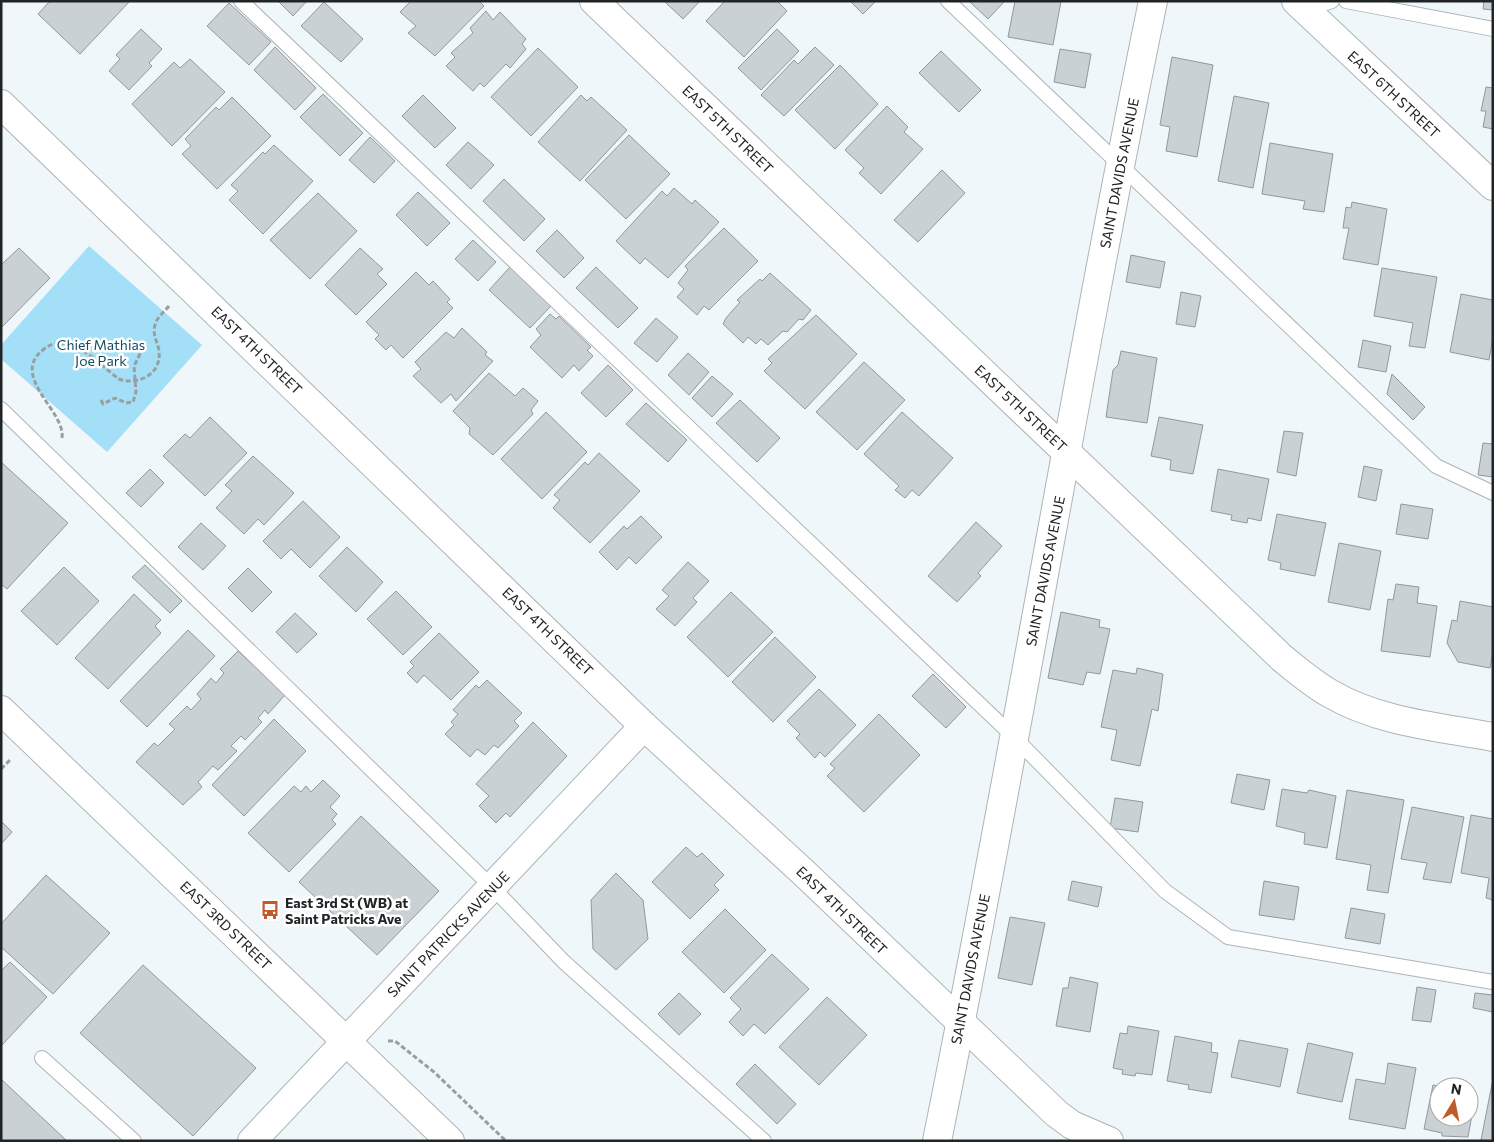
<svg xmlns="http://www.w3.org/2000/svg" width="1494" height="1142" viewBox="0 0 1494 1142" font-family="Commissioner,sans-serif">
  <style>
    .green { fill: #a3dff6 }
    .building { fill: #c9d1d4; stroke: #92999c }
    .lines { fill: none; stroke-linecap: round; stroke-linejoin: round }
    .service-casing { stroke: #adb4b7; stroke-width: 16 }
    .minor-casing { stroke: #adb4b7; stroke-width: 30 }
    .tertiary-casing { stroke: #adb4b7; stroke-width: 30 }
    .path { stroke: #999fa1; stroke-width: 3; stroke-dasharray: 5 2.5; stroke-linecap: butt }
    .service { stroke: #fff; stroke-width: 14 }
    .minor { stroke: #fff; stroke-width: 28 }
    .tertiary { stroke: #fff; stroke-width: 28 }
    .labels { text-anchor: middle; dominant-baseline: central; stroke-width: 5; stroke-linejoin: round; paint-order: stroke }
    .street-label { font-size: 14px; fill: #212425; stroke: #fff }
    .park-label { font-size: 14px; fill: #134d60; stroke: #fff }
    .poi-label { font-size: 14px; font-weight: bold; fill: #212425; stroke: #fff; text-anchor: start }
  </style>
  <rect width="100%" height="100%" fill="#eff7fa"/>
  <polygon class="green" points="89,246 202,345 107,452 1,359 1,345"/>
  <g class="building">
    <polygon points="50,1 130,1 80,54 38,14"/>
    <polygon points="278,1 307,1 293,16"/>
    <polygon points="411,1 479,1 484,6 435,56 408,33 416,26 400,12"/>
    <polygon points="664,1 700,1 683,19"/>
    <polygon points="725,1 777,1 787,11 744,57 706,21"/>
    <polygon points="850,1 876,1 863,14"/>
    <polygon points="969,1 1005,1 988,19"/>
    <polygon points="1015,1 1061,1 1053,45 1008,37"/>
    <polygon points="1484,1 1493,1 1493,10 1483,9"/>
    <polygon points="324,2 363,39 341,62 301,26"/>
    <polygon points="229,3 271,42 249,65 207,26"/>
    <polygon points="486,11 493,20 500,12 526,39 522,44 526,49 510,68 506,64 484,87 480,83 473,91 446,66 455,57 451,53 473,33 470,28"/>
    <polygon points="141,29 162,49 149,63 152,66 129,90 109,71 120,59 116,55"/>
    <polygon points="777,29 799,51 761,90 738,68"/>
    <polygon points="275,47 316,88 295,110 254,70"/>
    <polygon points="815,47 834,65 784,116 761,95 794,60 798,64"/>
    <polygon points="538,48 578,87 531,136 491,97"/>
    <polygon points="1060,49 1091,54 1085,88 1054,82"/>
    <polygon points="941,51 981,90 959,112 919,73"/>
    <polygon points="1172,57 1213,65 1197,157 1166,151 1170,127 1160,125"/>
    <polygon points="190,59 225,92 172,146 132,104 174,62 180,68"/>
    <polygon points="840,65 878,104 835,149 795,110"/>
    <polygon points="1486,87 1493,88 1493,129 1483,127 1486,111 1481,111"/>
    <polygon points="323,94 363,133 340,156 300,117"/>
    <polygon points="423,95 456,128 435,148 402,116"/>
    <polygon points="581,95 587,101 591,97 627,130 580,181 538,142"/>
    <polygon points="1234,96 1269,103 1253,188 1218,181"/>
    <polygon points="232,97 271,136 217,189 182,154 191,146 185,139 216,107 219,110"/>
    <polygon points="887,106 908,127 904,132 923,149 881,194 859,173 864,168 845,150"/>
    <polygon points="629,135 670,174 626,219 585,180"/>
    <polygon points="370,137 395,161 374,183 349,160"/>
    <polygon points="468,142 494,165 471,189 446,165"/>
    <polygon points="1270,143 1333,154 1324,212 1303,209 1305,201 1262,194"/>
    <polygon points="274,145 313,181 263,234 229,200 238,191 231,185 263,152 265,154"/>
    <polygon points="942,170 965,193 918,242 894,220"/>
    <polygon points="504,179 545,219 524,241 483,201"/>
    <polygon points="674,188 692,204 695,200 719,222 668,278 645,258 640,264 616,241 662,191 667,196"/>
    <polygon points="418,192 450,223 427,246 396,215"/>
    <polygon points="318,193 357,231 310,279 270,240"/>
    <polygon points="1352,202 1387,209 1378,265 1343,259 1349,228 1343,228 1346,207 1351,208"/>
    <polygon points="724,228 758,261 709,310 704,306 697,315 677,297 684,289 678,283 688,270 685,266"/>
    <polygon points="557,230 584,258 564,278 536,251"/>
    <polygon points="473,240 496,262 478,281 455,259"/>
    <polygon points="19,248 50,278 1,328 1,265"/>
    <polygon points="360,248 383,269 377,274 387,284 356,315 325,285"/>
    <polygon points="1131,255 1165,262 1160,288 1126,282"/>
    <polygon points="510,267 551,306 530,328 489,290"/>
    <polygon points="596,267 638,308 618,328 576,288"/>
    <polygon points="1382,268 1437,277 1425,348 1409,346 1413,323 1374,316"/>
    <polygon points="416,272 429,285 433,281 450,299 447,302 453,308 403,358 391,345 386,350 375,339 379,335 366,322"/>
    <polygon points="770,273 811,310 803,320 799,319 787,332 783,331 768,345 761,339 756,344 748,337 743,343 723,324 726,318 740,302 737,300 760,279 762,281"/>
    <polygon points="1181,292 1201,296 1195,327 1176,324"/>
    <polygon points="1461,294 1493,300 1493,338 1489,360 1450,352"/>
    <polygon points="550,314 556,319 559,316 591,347 587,350 593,356 579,371 574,365 562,378 530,347 541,335 536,329"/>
    <polygon points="816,315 857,354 805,409 764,371 772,363 768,359"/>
    <polygon points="656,318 678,337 657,362 634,343"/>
    <polygon points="462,328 487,352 485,355 493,361 456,401 451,394 441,403 413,376 421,369 415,362 446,332 454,338"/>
    <polygon points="1363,340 1391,346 1386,372 1358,367"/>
    <polygon points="1121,351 1157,358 1147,423 1106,417 1113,370 1118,365"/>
    <polygon points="688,353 709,372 689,395 668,375"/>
    <polygon points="864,362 905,400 857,450 816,412"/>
    <polygon points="608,365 633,390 606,417 581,393"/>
    <polygon points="489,373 515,396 523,388 538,401 531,410 533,414 493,455 469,434 470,428 453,411"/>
    <polygon points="1392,374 1425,407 1413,420 1387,394"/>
    <polygon points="712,376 733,394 712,417 692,398"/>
    <polygon points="740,400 780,438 757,462 716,423"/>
    <polygon points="646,403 687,440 668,462 626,424"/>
    <polygon points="546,412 587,452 542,499 501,459"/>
    <polygon points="902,412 953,458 919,496 912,490 905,498 895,490 899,486 864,454"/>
    <polygon points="210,417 247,453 205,496 163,456 185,434 190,438"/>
    <polygon points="1159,417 1203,425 1193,474 1170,470 1171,460 1151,456"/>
    <polygon points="1284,431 1303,433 1296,476 1277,472"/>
    <polygon points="1483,443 1493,444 1493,477 1478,475"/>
    <polygon points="599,453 640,491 590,543 553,508 560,500 554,495 585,462 588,465"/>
    <polygon points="253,456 294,493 264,525 258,519 244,534 216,508 232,491 225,485"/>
    <polygon points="1,462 68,523 7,589 1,584"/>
    <polygon points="1364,466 1382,470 1376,501 1358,497"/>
    <polygon points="150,469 164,483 141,507 126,493"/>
    <polygon points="1218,469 1269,479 1261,521 1248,518 1247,523 1231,520 1232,515 1211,511"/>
    <polygon points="303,501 340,537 310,568 291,549 281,559 263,541"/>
    <polygon points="1401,504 1433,509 1428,539 1396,534"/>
    <polygon points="1277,514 1326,523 1315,576 1280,569 1281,563 1268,560"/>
    <polygon points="641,516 662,537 636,564 629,557 617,570 599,552 624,526 627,529"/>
    <polygon points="976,522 1002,546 978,573 981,576 957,602 928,576"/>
    <polygon points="201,523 226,546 203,570 178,547"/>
    <polygon points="1339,543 1381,551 1370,610 1328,602"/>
    <polygon points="347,547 383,582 356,612 319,576"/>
    <polygon points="688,562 709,581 693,598 697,602 675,626 656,609 669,596 662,590"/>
    <polygon points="145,565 182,601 170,613 132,577"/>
    <polygon points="64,567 99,601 57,645 21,611"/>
    <polygon points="248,568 272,592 252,612 228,588"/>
    <polygon points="1396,584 1419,587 1417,603 1437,606 1430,657 1381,651 1388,599 1393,600"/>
    <polygon points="396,591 432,627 403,655 367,619"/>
    <polygon points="731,592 773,632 728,677 687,637"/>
    <polygon points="134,594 161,620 155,626 161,633 108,689 75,658"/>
    <polygon points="1460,601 1493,607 1493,652 1490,668 1458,662 1447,643 1452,620 1457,621"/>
    <polygon points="1061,612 1100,620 1099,627 1110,629 1100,674 1087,672 1083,685 1048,678"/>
    <polygon points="295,613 317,634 297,653 276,632"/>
    <polygon points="188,630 215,656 147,727 120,701"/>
    <polygon points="439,633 479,672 451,700 424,675 417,683 407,673 414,666 410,662"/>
    <polygon points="775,637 816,677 773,722 732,682"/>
    <polygon points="238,651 285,695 268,714 265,710 258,718 262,722 245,740 241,736 231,746 237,751 218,770 213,766 198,782 202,787 183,805 136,762 154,743 158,746 175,729 169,724 187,706 191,710 201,699 197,694 211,678 216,683 224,673 220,669"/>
    <polygon points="1137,668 1163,674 1158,711 1152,709 1140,766 1111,760 1117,730 1101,727 1113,670 1136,674"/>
    <polygon points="933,674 966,707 946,728 912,696"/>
    <polygon points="487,680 522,713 514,721 519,726 498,748 494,745 485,755 477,749 470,757 445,734 454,725 451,722 458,714 453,710 476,685 479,688"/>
    <polygon points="819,689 856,725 825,757 820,752 815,758 796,738 800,734 787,721"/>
    <polygon points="879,714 920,755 864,812 827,776 835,768 830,764"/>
    <polygon points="274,719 306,751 244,816 212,785"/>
    <polygon points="533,722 567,756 510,817 506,813 496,823 479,806 489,796 476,784"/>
    <polygon points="1237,774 1270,780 1264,810 1231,803"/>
    <polygon points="323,780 340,796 330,807 337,814 332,820 336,824 289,872 248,833 294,786 301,792 306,786 311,792"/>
    <polygon points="1282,789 1307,793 1309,790 1336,796 1327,848 1304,844 1305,833 1276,826"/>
    <polygon points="1347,790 1404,800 1388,893 1367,890 1371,865 1336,859"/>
    <polygon points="1115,798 1143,802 1138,832 1110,828"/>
    <polygon points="1412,807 1464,817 1451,883 1423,879 1427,863 1401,859"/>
    <polygon points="1471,815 1493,819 1493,900 1486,898 1489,878 1461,873"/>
    <polygon points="361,816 439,891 377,955 299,882"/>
    <polygon points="1,821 12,832 1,844"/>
    <polygon points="686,847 697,857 702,853 724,875 714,885 719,890 690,919 652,882"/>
    <polygon points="616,873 643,900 648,939 616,970 593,949 591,900"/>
    <polygon points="46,875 110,933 53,994 1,947 1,924"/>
    <polygon points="1072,881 1102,887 1098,907 1068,900"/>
    <polygon points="1264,881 1299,887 1294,920 1259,915"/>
    <polygon points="1351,908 1385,914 1380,944 1345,938"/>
    <polygon points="725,909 766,950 724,993 682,952"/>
    <polygon points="1010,917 1045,923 1032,985 998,978"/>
    <polygon points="772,954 809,989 765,1034 754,1024 743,1036 729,1022 741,1009 730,998"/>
    <polygon points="10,962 47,997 1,1046 1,971"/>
    <polygon points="143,965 256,1068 193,1136 80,1033"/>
    <polygon points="1070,977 1098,983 1090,1032 1056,1026 1063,988 1068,988"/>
    <polygon points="1417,987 1436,990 1431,1022 1412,1020"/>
    <polygon points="679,993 701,1014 679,1035 658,1014"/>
    <polygon points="1475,993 1493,995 1493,1012 1473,1008"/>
    <polygon points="827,997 867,1035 819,1085 779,1047"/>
    <polygon points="1128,1026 1159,1031 1152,1075 1136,1073 1135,1076 1122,1074 1123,1070 1113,1068 1120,1033 1127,1034"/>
    <polygon points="1175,1036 1212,1043 1211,1052 1218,1053 1211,1093 1188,1089 1189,1085 1167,1081"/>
    <polygon points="1239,1040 1288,1049 1280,1087 1231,1077"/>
    <polygon points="1308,1043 1353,1053 1342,1102 1297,1093"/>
    <polygon points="1388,1063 1416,1068 1405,1129 1349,1119 1356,1079 1385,1084"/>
    <polygon points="755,1064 796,1104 777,1124 736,1084"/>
    <polygon points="1,1079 67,1141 1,1141"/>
    <polygon points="1492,1084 1493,1141 1486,1141 1481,1140"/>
    <polygon points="1433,1085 1443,1087 1439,1087 1439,1117 1469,1117 1469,1103 1474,1104 1468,1137 1442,1136 1442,1133 1424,1129"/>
  </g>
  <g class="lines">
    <g class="service-casing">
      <g id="service">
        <polyline points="241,1 1014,737 1165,891 1228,937 1493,982"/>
        <polyline points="948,1 1436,466 1493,493"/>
        <polyline points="1346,1 1493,29"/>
        <polyline points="1305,10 1332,1"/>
        <polyline points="1,409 492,887 564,962 764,1141"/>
        <polyline points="42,1058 134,1141"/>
      </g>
    </g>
    <g class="minor-casing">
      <g id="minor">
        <path d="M594 1 1282 658C1298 671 1313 684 1331 694 1379 722 1439 727 1493 737"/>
        <polyline points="1296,1 1493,186"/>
        <polyline points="1,104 644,726 803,872 1057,1114 1072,1125 1109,1141"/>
        <polyline points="252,1141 644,726"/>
        <path d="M937 1141C1014 762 1075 380 1153 1"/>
      </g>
    </g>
    <g class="tertiary-casing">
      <polyline id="tertiary" points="1,710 450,1141"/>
    </g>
    <g class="path">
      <polyline points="101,400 103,404 115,398 126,403 133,402 136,392 134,366 143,348 142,345 136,343"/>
      <path d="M62 438C66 411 8 376 44 349 70 329 99 365 119 379 138 386 162 374 159 351 158 342 152 336 155 325 157 317 164 312 169 306"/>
      <polyline points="1,769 11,759"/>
      <polyline points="388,1041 395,1041 434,1072 506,1141"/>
    </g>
    <use href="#service" class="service"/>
    <use href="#minor" class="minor"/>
    <use href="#tertiary" class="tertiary"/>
  </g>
  <defs>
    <g id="bus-bare" transform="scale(1.5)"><path d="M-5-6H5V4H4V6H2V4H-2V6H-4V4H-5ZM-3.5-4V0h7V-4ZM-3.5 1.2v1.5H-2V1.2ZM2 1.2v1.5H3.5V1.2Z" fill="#c05b2b" stroke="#fff" stroke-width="2.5" paint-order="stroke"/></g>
  </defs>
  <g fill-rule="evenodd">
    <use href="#bus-bare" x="270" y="910"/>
  </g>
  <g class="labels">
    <g class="street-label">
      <text transform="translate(1394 94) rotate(43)">EAST 6TH STREET</text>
      <text transform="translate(728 129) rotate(44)">EAST 5TH STREET</text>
      <text transform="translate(1119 173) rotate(-79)">SAINT DAVIDS AVENUE</text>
      <text transform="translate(257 350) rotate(44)">EAST 4TH STREET</text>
      <text transform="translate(1021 408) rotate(43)">EAST 5TH STREET</text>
      <text transform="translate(1045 571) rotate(-79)">SAINT DAVIDS AVENUE</text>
      <text transform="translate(548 631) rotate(44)">EAST 4TH STREET</text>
      <text transform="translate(842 910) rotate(44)">EAST 4TH STREET</text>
      <text transform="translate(226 925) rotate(44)">EAST 3RD STREET</text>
      <text transform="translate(448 934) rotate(-46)">SAINT PATRICKS AVENUE</text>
      <text transform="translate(970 969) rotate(-79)">SAINT DAVIDS AVENUE</text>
    </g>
    <g class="park-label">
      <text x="101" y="344">Chief Mathias<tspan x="101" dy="16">Joe Park</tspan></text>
    </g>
    <g class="poi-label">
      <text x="285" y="902">East 3rd St (WB) at<tspan x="285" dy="16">Saint Patricks Ave</tspan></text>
    </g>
  </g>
  <rect width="1494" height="1142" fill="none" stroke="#212425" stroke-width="5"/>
  <g transform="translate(1454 1102) rotate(10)"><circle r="24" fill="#ffffff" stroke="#a6a7a8"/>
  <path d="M0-4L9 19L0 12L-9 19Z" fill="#c05b2b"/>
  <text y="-8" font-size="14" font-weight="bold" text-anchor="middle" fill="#212425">N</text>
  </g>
</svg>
